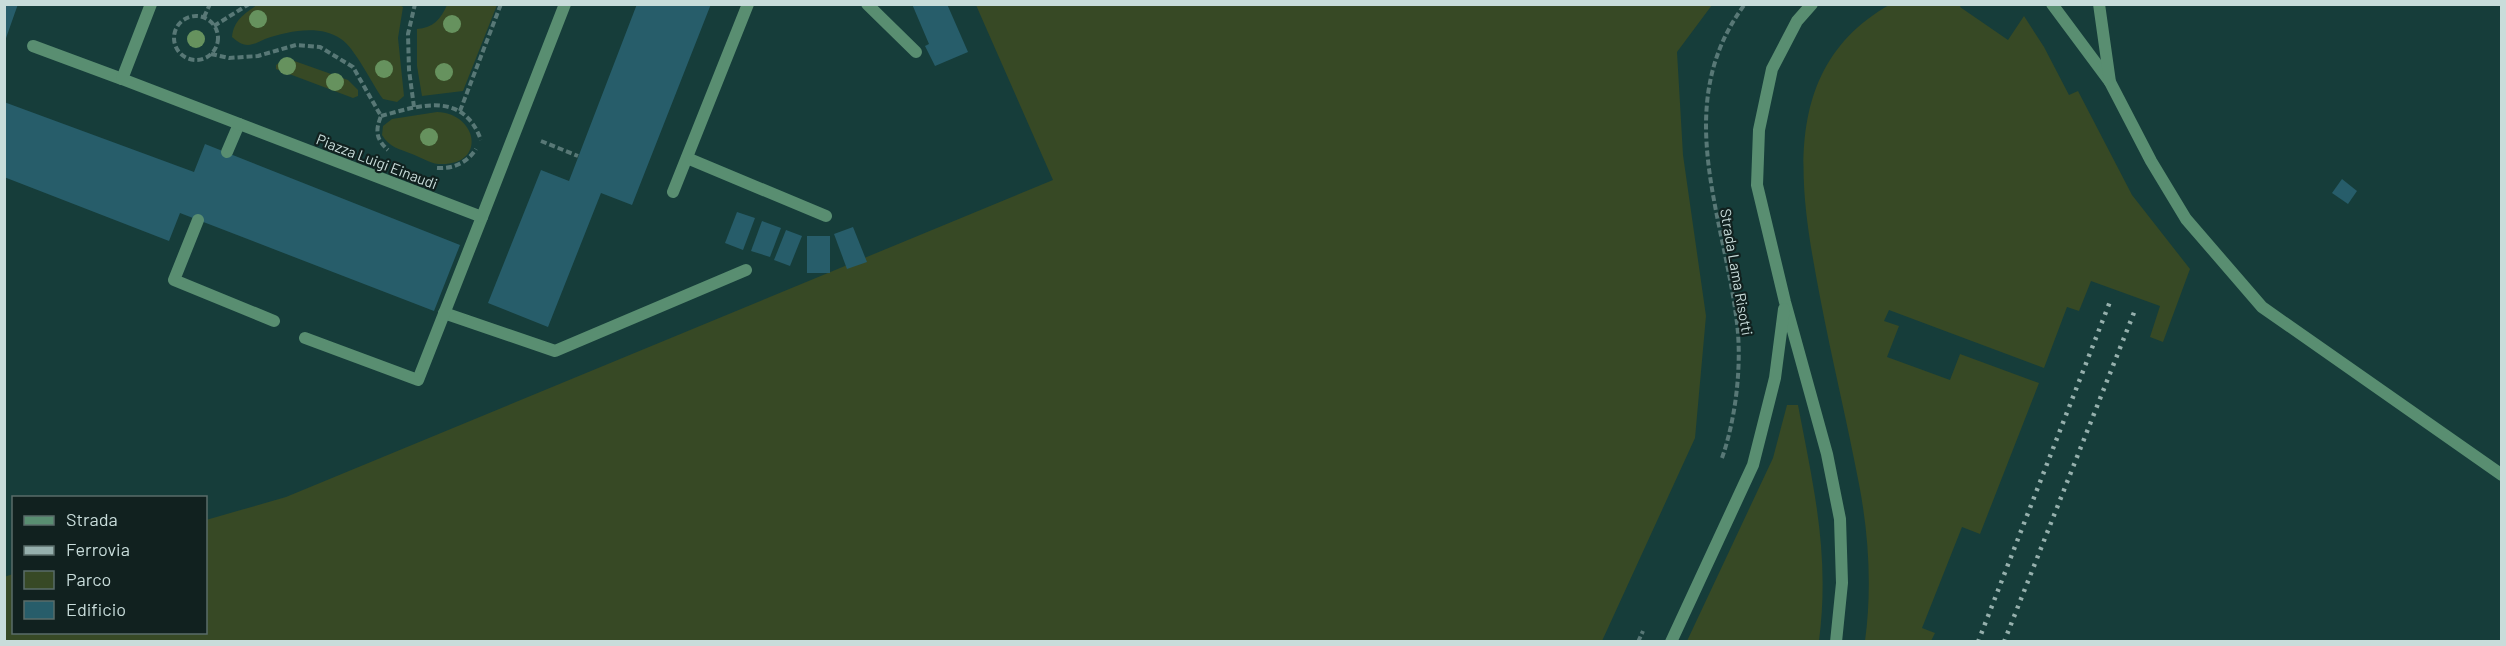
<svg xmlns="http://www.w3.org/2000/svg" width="2506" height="646" viewBox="0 0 2506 646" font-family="Barlow,sans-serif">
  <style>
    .green { fill: #374925 }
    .building { fill: #275d6a }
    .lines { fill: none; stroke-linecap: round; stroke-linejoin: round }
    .path { stroke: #587876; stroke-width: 4; stroke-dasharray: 6 3; stroke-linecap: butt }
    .service { stroke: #598e71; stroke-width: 12 }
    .minor { stroke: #598e71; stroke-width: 12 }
    .tertiary { stroke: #598e71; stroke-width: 12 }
    .rail { stroke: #96b0ad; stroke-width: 4.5; stroke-dasharray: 3 6; stroke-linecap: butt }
    .tree { fill: #66925e }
    .labels { text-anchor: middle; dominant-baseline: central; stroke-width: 4.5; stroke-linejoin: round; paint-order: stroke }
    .street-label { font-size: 15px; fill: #c8dcda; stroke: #11211f }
  </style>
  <rect width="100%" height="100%" fill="#163d3a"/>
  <g class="green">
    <path d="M258 4H398L403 7 398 38 404 96 397 102 383 99C372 84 355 48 341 39 320 24 288 31 265 39 260 41 254 45 248 45 241 45 237 41 232 37 234 19 245 14 258 4Z"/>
    <path d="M1891 4 1961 5 1960 7 2008 40 2024 16 2044 47 2069 95 2078 91 2132 195 2190 269 2163 342 2150 337 2160 306 2091 281 2079 311 2067 307 2044 368 1889 310 1884 321 1899 326 1887 357 1950 380 1960 354 2039 383 1980 534 1962 527 1922 628 1935 633 1931 641H1865C1872 589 1869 536 1859 484 1847 421 1832 360 1820 297 1800 192 1777 67 1891 4Z"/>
    <path d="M447 5H497L463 91 422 96 417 66V29C433 28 441 19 447 5Z"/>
    <polygon points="976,5 1712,5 1677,52 1683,155 1706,316 1695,438 1602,641 5,642 4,577 13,574 14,632 206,632 206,520 286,497 1053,180"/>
    <polygon points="286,58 348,80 358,90 358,96 353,98 276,69 276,65"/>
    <path d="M437 112C478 113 488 167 438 164 430 163 420 157 412 154 399 149 389 147 382 135L383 126 392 119Z"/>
    <path d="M1787 405H1798C1814 489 1830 555 1819 641H1687L1773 458Z"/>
  </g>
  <g class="building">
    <polygon points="4,4 18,4 5,41 4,41"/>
    <polygon points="637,4 711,4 632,205 601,193 548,327 488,303 541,170 569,181"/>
    <polygon points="912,4 947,4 968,52 935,66 925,46 929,44"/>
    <polygon points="4,102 194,172 205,144 460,245 434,311 180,213 169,241 4,177"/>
    <polygon points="2342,179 2357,191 2348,204 2332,193"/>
    <polygon points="737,212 755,218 743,250 725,243"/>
    <polygon points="762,221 781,228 770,257 751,251"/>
    <polygon points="853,227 867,262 847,269 834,234"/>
    <polygon points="786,230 802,236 790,266 774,260"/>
    <rect x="807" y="236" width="23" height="37"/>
  </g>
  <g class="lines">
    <g class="path">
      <circle cx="196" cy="38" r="22"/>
      <polyline points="204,17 210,4"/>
      <polyline points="214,26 249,4"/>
      <path d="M211 54 229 58 258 56 296 45 320 47 353 67 381 116C375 131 376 139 388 150"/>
      <polyline points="414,107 409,70 408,34 415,4"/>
      <polyline points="460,111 501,4"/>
      <path d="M381 116C421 105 463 91 481 140"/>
      <polyline points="541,141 578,156"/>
      <path d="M437 168C453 169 467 163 476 149"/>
      <path d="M1722 458C1736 418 1742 365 1737 323 1724 214 1670 104 1745 4"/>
      <polyline points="1638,642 1643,631"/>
    </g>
    <g class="service">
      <polyline points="867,4 916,52"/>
      <polyline points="33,46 122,79"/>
      <polyline points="227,152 239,124"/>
      <polyline points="687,158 826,216"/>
      <polyline points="673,192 748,4"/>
      <polyline points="198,220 174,280 274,321"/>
      <polyline points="444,313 555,351 746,270"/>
      <polyline points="305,338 418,380 482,217"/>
    </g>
    <g class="minor">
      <polyline points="151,4 122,79 482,217 565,4"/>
      <polyline points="1812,4 1797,21 1772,69 1759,130 1757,185 1785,302 1827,454 1840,519 1842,583 1836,642"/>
      <polyline points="2052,4 2110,82"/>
      <polyline points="1671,642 1753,465 1775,378 1784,309"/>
    </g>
    <polyline class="tertiary" points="2099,4 2110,82 2151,161 2186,219 2262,307 2502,475"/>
    <g class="rail">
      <polyline points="1978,642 2111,299"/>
      <polyline points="2004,642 2135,310"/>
    </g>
  </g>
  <g class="tree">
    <circle cx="258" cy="19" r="9"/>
    <circle cx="452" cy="24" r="9"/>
    <circle cx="196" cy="39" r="9"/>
    <circle cx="287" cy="66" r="9"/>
    <circle cx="384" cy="69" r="9"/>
    <circle cx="444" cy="72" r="9"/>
    <circle cx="335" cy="82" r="9"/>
    <circle cx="429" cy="137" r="9"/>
  </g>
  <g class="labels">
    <g class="street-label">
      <text transform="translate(377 161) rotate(21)">Piazza Luigi Einaudi</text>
      <text transform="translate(1737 272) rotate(80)">Strada Lama Risotti</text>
    </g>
  </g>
  <rect width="2506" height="646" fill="none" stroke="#c8dcda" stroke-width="12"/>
  <rect x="12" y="496" width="195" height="138" fill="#11211f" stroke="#5a6c6a" stroke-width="1.5"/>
  <rect x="24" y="516" width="30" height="9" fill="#598e71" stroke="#5a6c6a" stroke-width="1.5"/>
  <text x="66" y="526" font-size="18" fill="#c8dcda">Strada</text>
  <rect x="24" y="546" width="30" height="9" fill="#96b0ad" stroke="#5a6c6a" stroke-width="1.5"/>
  <text x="66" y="556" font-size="18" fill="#c8dcda">Ferrovia</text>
  <rect x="24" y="571" width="30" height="18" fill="#374925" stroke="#5a6c6a" stroke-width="1.5"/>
  <text x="66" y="586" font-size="18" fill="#c8dcda">Parco</text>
  <rect x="24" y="601" width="30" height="18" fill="#275d6a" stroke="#5a6c6a" stroke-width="1.5"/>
  <text x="66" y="616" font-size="18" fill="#c8dcda">Edificio</text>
</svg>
